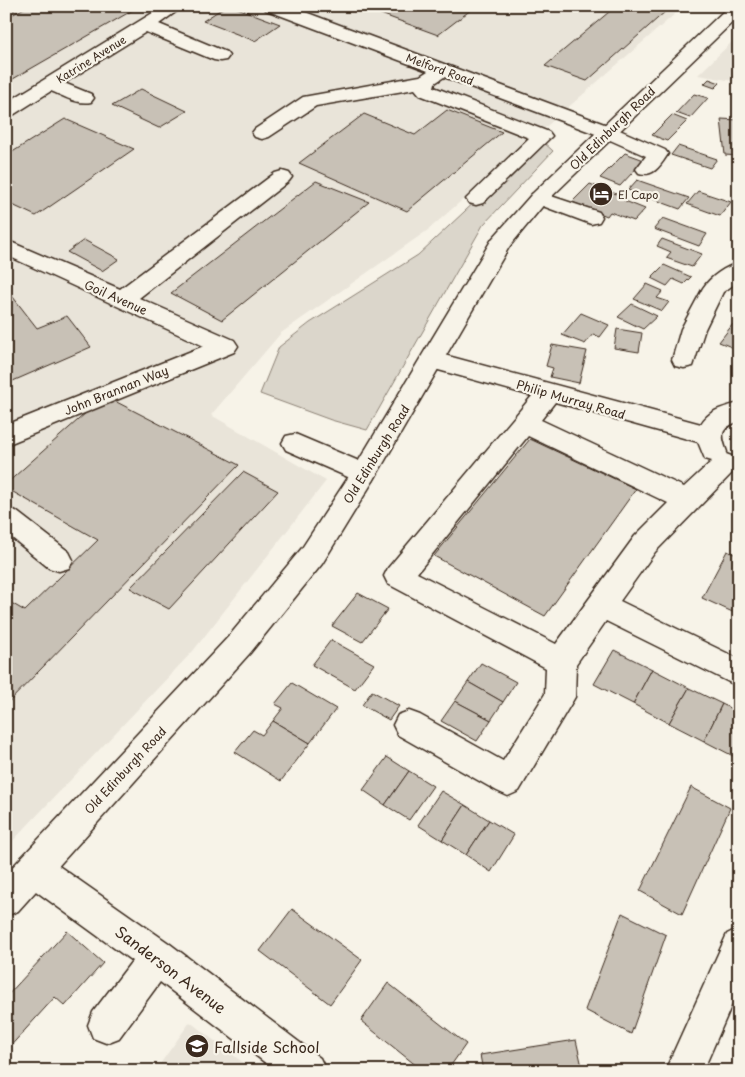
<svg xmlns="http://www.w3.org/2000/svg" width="745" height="1077" viewBox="0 0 745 1077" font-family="'Playpen Sans',sans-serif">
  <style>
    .built { fill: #e9e4d9 }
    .green { fill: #dbd6cb; stroke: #8b8074 }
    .building { fill: #c8c1b6; stroke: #3b2a1e }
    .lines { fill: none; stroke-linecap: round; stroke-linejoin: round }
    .minor-casing { stroke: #3b2a1e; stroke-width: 3 }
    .major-casing { stroke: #3b2a1e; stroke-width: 3 }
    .minor { fill: #f7f3e8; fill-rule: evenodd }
    .major { fill: #f7f3e8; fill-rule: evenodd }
    .labels { text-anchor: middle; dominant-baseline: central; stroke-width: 4.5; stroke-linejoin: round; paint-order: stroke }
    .far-street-label { font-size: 11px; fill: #3b2a1e; stroke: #f7f3e8 }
    .far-poi-label { font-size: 11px; fill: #3b2a1e; stroke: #f7f3e8; text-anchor: start }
    .street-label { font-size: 12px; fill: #3b2a1e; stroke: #f7f3e8 }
    .near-street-label { font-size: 15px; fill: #3b2a1e; stroke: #f7f3e8 }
    .near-poi-label { font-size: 15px; fill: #3b2a1e; stroke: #f7f3e8; text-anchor: start }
  </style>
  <rect width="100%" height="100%" fill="#f7f3e8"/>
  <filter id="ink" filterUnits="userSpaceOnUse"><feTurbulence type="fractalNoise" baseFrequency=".02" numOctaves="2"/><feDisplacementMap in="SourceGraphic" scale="10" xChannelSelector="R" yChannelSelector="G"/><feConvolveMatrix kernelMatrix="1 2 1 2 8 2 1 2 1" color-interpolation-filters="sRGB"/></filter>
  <g filter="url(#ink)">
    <g class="built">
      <polygon points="6,6 684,6 428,230 281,333 211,415 326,481 193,651 6,848"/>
      <polygon points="739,35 739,82 698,75"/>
      <polygon points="190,1022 254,1071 155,1071"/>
    </g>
    <polygon class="green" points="541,140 553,151 483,225 367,430 331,420 260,394 279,347 310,323 418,255"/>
    <g class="building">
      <polygon points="28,6 140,6 6,83 6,18"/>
      <polygon points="226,6 232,6 280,24 255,41 203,21"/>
      <polygon points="359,6 476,6 438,35"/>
      <polygon points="616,6 653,6 666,11 587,81 545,66"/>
      <polygon points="709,79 720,83 715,88 704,84"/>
      <polygon points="141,89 187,111 159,128 112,106"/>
      <polygon points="694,94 708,98 690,118 676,113"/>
      <polygon points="447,110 502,132 407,211 299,163 364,114 415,135"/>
      <polygon points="672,115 687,121 667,141 652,135"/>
      <polygon points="65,119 134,149 36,216 6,202 6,156"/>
      <polygon points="721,119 739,120 739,156 725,155"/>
      <polygon points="678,146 717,159 710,168 671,155"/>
      <polygon points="625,153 644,160 620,186 600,178"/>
      <polygon points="637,180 689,198 680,209 628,190"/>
      <polygon points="316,181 369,202 222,320 171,293"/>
      <polygon points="590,184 627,198 625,201 645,209 634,221 610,212 607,216 572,202"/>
      <polygon points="698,191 731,202 720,216 687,204"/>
      <polygon points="663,218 707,234 699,246 654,229"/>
      <polygon points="662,239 702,254 692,267 666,258 671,252 657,246"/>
      <polygon points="84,240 119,259 102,271 67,252"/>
      <polygon points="664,265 691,277 684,284 673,279 667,286 651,278"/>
      <polygon points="647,284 663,291 657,298 669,302 662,311 634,299"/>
      <polygon points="6,288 37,328 67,316 91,347 6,384"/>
      <polygon points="632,304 657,316 643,329 618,317"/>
      <polygon points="581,313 609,325 600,337 593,334 585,344 562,335"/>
      <polygon points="733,324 739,327 739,350 719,342"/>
      <polygon points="617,329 642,333 639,352 614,348"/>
      <polygon points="552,345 587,351 579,383 550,377 553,368 546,366"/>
      <polygon points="105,396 239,465 6,705 6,600 25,611 98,540 6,488 6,484"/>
      <polygon points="530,439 636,489 545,616 434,556"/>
      <polygon points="243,472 278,491 169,609 130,588"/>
      <polygon points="727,551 739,556 739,615 702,598"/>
      <polygon points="358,593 388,609 362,642 332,626"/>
      <polygon points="331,640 374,664 355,689 312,665"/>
      <polygon points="614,650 652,669 633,704 594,684"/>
      <polygon points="481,663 516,682 503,702 468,682"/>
      <polygon points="652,669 689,688 669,723 633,704"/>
      <polygon points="468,682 503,702 491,720 455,701"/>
      <polygon points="292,683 336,709 310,743 273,721 283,708 275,704"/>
      <polygon points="689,688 722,704 704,741 669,723"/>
      <polygon points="372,691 399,706 389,720 362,705"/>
      <polygon points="455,701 491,720 477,741 441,721"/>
      <polygon points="722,704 739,713 739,759 704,741"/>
      <polygon points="273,721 310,743 281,781 235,752 253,730 262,735"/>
      <polygon points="387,757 409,771 385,805 363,790"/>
      <polygon points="409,771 433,786 409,820 385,805"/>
      <polygon points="691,787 730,808 682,914 640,891"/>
      <polygon points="441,791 465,805 442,840 418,825"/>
      <polygon points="465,805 489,820 466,855 442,840"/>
      <polygon points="489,820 514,835 491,872 466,855"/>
      <polygon points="292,909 362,960 330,1004 260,951"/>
      <polygon points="622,913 666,935 631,1034 585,1010"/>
      <polygon points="67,931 103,963 65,1006 55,997 6,1051 6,997"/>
      <polygon points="388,983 466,1044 447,1071 423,1071 361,1021"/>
      <polygon points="576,1040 583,1071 483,1071 480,1055"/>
    </g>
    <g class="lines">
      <g class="minor-casing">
        <g id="minor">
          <polygon points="6,6 15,6 12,11 6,12"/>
          <path d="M164 6H184L159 24 226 52 229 56 226 60 220 61 214 60 146 32 64 83 91 94 94 98 91 102C77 105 64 96 51 91L13 115 6 117V103Z"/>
          <path d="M264 6H289L615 128 665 150 668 154C660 166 654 177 639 173L636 169 646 156 601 136 444 77 435 83 434 87 549 132 552 136 483 203 476 205 469 203 466 199 529 138 420 95 415 89 316 106 269 137 262 139 255 137 252 133 255 129 303 97 420 76 428 71 266 10Z"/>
          <polygon points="282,171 289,173 292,177 289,181 139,298 234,340 238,346 234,352 6,445 6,425 204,346 6,255 6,240 120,289 275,173"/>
          <polygon points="539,192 599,212 602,217 599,222 591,224 532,202 529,198 532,194"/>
          <path d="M739 263V281L723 292 705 329 693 366 684 368 675 366 672 360 681 329 703 288C710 277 726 266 739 263Z"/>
          <path d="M433 352 701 424C709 410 724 407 739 403V421C720 429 720 434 727 452L726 454 734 457 738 464 734 471 655 552 620 601 739 659V687L606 621 576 664 575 697 519 791 508 796 497 791 398 735 393 725 398 715 409 711 420 715 503 761 545 694 546 668 388 584 384 576 388 568 532 396 424 366 421 360 424 354ZM555 402 698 442 705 459 712 461 684 487 541 420ZM528 436 668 503 635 536 556 644 417 573Z"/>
          <polygon points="295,434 373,467 377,474 373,481 364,484 286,450 282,443 286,436"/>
          <polygon points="6,508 16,511 69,552 73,560 69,568 59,571 49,568 6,533"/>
          <polygon points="34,853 46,857 170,944 320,1058 326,1071 276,1071 160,982 119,1038 106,1043 93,1038 88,1025 93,1012 132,961 22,881 17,869 22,857"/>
          <polygon points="739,928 739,988 703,1071 665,1071 727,934"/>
        </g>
      </g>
      <g class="major-casing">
        <polygon id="major" points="729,6 739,6 739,16 546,202 509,247 373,481 322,564 250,653 18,911 6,916 6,874 230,635 302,548 355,467 492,239 532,194"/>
      </g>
      <use href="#minor" class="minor"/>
      <use href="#major" class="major"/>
    </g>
  </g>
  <defs>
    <g id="hotel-disc" transform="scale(1.25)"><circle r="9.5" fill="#3b2a1e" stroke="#f7f3e8"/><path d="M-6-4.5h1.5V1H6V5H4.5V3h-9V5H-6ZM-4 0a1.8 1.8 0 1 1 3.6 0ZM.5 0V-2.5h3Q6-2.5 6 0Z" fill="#fff"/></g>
    <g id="school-disc" transform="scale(1.25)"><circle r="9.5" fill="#3b2a1e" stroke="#f7f3e8"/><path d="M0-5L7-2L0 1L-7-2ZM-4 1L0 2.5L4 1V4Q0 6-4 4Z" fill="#fff"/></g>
  </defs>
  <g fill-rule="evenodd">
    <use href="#hotel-disc" x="601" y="194"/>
    <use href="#school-disc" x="197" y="1046"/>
  </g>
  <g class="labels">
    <g class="far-street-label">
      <text transform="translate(91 59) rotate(-32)">Katrine Avenue</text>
      <text transform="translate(440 69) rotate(20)">Melford Road</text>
    </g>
    <g class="far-poi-label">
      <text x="618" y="194">El Capo</text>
    </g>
    <g class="street-label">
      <text transform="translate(612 128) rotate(-44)">Old Edinburgh Road</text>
      <text transform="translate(116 297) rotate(24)">Goil Avenue</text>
      <text transform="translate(116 390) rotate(-22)">John Brannan Way</text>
      <text transform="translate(571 399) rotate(16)">Philip Murray Road</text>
      <text transform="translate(376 454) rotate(-58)">Old Edinburgh Road</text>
      <text transform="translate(125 770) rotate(-47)">Old Edinburgh Road</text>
    </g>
    <g class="near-street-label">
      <text transform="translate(171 969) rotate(37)">Sanderson Avenue</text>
    </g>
    <g class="near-poi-label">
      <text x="214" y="1046">Fallside School</text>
    </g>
  </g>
  <rect width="745" height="1077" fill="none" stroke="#f7f3e8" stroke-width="25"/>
  <rect x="12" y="12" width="720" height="1052" fill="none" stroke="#3b2a1e" stroke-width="2" filter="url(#ink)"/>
</svg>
